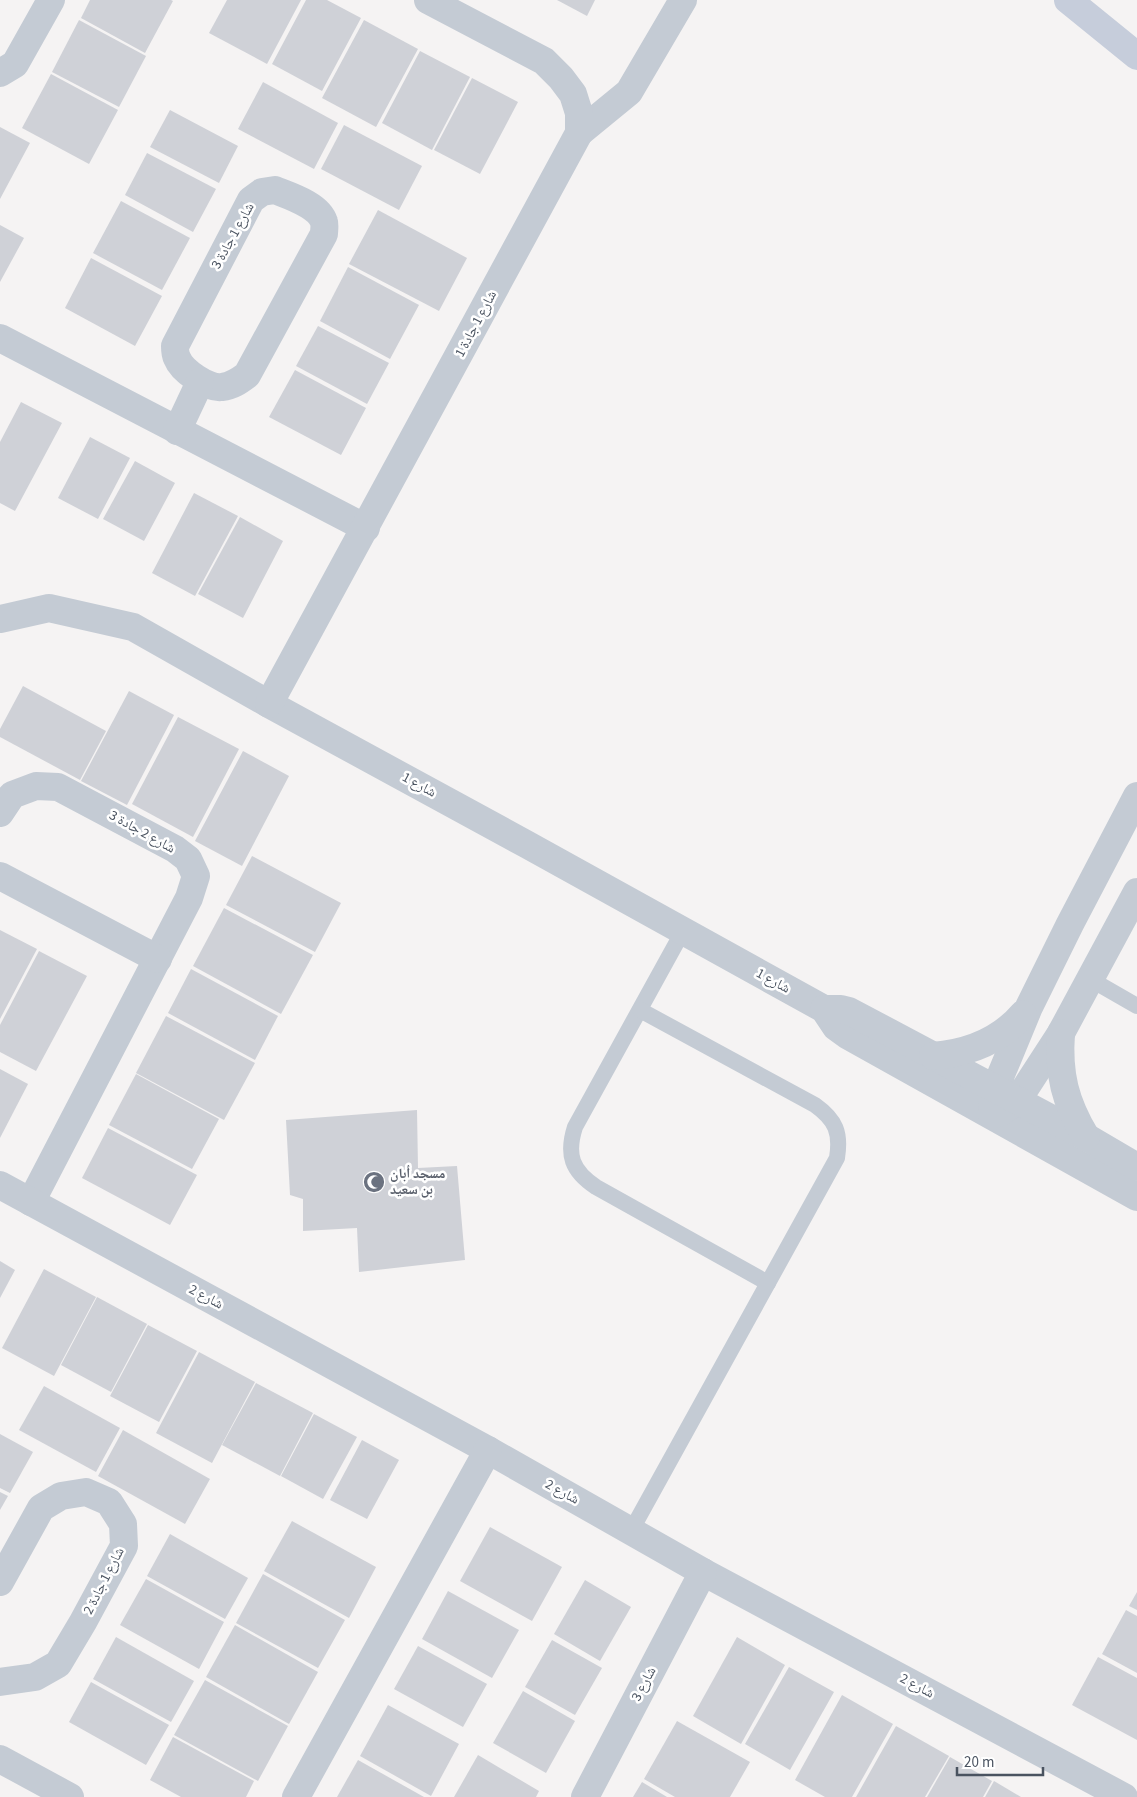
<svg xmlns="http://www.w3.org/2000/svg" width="1137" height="1797" viewBox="0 0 1137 1797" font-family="'Source Sans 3','Noto Naskh Arabic',sans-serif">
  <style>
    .building { fill: #cfd1d7 }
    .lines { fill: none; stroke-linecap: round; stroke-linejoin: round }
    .lane { stroke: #c4cbd4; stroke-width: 16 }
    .street { stroke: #c4cbd4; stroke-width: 28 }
    .secondary { stroke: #c6cddb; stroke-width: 28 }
    .labels { text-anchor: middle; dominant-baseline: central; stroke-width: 5; stroke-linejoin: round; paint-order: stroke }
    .street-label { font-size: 14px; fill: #4a5360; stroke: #fff }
    .worship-label { font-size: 14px; font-weight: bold; fill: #5b616d; stroke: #fff; text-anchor: start }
  </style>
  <rect width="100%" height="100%" fill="#f5f3f3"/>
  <g class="building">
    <polygon points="90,0 171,0 173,1 145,53 81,18"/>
    <polygon points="227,0 301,0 267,64 209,33"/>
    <polygon points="306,0 327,0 361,18 322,91 272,64"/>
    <polygon points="557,0 595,0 587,16"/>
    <polygon points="79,20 146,56 119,107 52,72"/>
    <polygon points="364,20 418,49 376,127 322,98"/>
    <polygon points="420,51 470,77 432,150 382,123"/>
    <polygon points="51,74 118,110 89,164 22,128"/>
    <polygon points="472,78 518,102 480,174 434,150"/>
    <polygon points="263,82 338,123 314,169 238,129"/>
    <polygon points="170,110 238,146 219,183 150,147"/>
    <polygon points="344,125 422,166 399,210 321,169"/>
    <polygon points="0,127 30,143 0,199"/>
    <polygon points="147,153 216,189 193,232 125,195"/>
    <polygon points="121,201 190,238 162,290 93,253"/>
    <polygon points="378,210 467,258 439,311 349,264"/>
    <polygon points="0,225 24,238 0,282"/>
    <polygon points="91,258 162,296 135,346 65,308"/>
    <polygon points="348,267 419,305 390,359 320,321"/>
    <polygon points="318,326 389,363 367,404 296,366"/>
    <polygon points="295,370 366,408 341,455 269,417"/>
    <polygon points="21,402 62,423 15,511 0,503 0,442"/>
    <polygon points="90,437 130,458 98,519 58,498"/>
    <polygon points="135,461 175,483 144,541 103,519"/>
    <polygon points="194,493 238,516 195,596 152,573"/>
    <polygon points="240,517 283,541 243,618 198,594"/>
    <polygon points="23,686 106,731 80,780 0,737 0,729"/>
    <polygon points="129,691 174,715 127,805 81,781"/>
    <polygon points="178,717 239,749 193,837 132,804"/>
    <polygon points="243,751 289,776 242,866 195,841"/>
    <polygon points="252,856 341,903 315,952 226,905"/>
    <polygon points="224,908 313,955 281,1014 193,966"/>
    <polygon points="0,930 37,949 0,1019"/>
    <polygon points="39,951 87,976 36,1071 0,1052 0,1025"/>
    <polygon points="191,969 278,1016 255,1060 168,1013"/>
    <polygon points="166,1016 255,1063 224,1120 136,1073"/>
    <polygon points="0,1069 28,1084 0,1138"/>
    <polygon points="136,1074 219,1119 192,1169 109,1125"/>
    <polygon points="417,1110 418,1168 457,1166 465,1260 359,1272 357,1228 303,1231 303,1199 290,1195 286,1120"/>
    <polygon points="108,1128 197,1175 170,1225 82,1178"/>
    <polygon points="0,1261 15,1270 0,1298"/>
    <polygon points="44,1269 96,1297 54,1376 2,1348"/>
    <polygon points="97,1297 147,1324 111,1392 61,1365"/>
    <polygon points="148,1325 197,1351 159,1422 110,1396"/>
    <polygon points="199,1352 255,1382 212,1463 156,1433"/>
    <polygon points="256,1383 313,1413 280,1476 222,1445"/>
    <polygon points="44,1386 120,1428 96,1472 19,1430"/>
    <polygon points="314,1414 357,1437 323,1499 281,1476"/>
    <polygon points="123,1430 210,1479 185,1524 98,1476"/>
    <polygon points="0,1434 33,1452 10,1493 0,1488"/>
    <polygon points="362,1440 399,1460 367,1519 330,1500"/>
    <polygon points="0,1492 8,1496 0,1510"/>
    <polygon points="292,1521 376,1567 349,1618 264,1571"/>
    <polygon points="490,1527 562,1567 532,1621 460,1581"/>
    <polygon points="170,1534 248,1578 225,1619 147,1576"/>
    <polygon points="263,1574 345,1620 318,1668 236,1623"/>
    <polygon points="146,1579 224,1622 199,1669 120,1625"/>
    <polygon points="585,1580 631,1607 600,1661 554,1634"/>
    <polygon points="448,1591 519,1630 492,1678 422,1639"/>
    <polygon points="1137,1592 1137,1610 1129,1606"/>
    <polygon points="1126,1610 1137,1616 1137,1673 1102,1654"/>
    <polygon points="235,1625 318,1672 289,1724 206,1677"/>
    <polygon points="116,1637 194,1681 171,1722 93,1679"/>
    <polygon points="737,1637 785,1665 741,1744 693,1716"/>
    <polygon points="552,1640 602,1668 575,1715 525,1687"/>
    <polygon points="418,1646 487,1684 463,1727 394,1689"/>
    <polygon points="1098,1657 1137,1678 1137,1740 1072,1705"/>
    <polygon points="789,1667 834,1692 790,1770 745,1744"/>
    <polygon points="205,1680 288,1726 258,1781 174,1735"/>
    <polygon points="91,1682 169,1725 146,1765 69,1722"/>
    <polygon points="523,1691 575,1721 546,1773 493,1743"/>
    <polygon points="842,1695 893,1724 852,1797 825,1797 795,1780"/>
    <polygon points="388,1705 459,1744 431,1796 360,1756"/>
    <polygon points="677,1721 750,1762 730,1797 675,1797 644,1779"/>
    <polygon points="896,1726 949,1756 925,1797 856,1797"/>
    <polygon points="173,1737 254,1781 246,1797 181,1797 150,1780"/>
    <polygon points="478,1755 539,1791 536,1797 454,1797"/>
    <polygon points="950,1757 992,1781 983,1797 927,1797"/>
    <polygon points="358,1760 424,1797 337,1797"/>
    <polygon points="994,1781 1021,1797 985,1797"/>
    <polygon points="642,1782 667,1797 633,1797"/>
  </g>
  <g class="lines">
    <g class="lane">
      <path d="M683 931 575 1127C566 1155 572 1171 596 1187L768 1283"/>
      <polyline points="1090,979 1137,1006"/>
      <path d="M631 1531 837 1158C841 1133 836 1120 815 1105L640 1010"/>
    </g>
    <g class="street">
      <polyline points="0,73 15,64 51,0"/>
      <polyline points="579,133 629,92 683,0"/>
      <path d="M275 190C290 196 319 205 324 222 325 225 324 231 324 234L247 375C239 381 232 386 222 387 208 389 182 371 177 358 175 354 175 349 175 346L251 200 262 192Z"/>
      <polyline points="0,338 366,528"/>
      <polyline points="177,431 200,382"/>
      <polyline points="0,619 49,608 133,627 269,704 526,844 824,1009 836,1027 847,1035 1137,1197"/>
      <polyline points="269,704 579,133 579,113 573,94 561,78 544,61 428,0"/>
      <polyline points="1137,796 1070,924 1029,1007 995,1089 993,1097 992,1115 1001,1112 1017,1101 1061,1033 1137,892"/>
      <polyline points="0,813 12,795 36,786 58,787 175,849 188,859 196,876 189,898 31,1202"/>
      <polyline points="0,876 158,959"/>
      <polyline points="824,1009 841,1009 849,1011 1086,1137 1137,1167"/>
      <path d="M1061 1033C1058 1074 1065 1102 1086 1137"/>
      <path d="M933 1056C968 1053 1000 1041 1023 1014"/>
      <polyline points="0,1185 488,1450 703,1572 1124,1797"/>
      <polyline points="0,1582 41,1508 61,1496 86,1492 109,1502 123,1524 124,1546 83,1622 58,1664 35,1677 0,1682"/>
      <polyline points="0,1759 70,1797"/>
      <polyline points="296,1797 488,1450"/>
      <polyline points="585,1797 703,1572"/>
    </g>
    <polyline class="secondary" points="1068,0 1137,56"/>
  </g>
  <defs>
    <g id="mosque-disc" transform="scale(1.125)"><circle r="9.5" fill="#6b7280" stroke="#fff"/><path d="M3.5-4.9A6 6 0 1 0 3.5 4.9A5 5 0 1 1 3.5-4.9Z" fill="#fff"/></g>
  </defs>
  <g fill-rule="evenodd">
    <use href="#mosque-disc" x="374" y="1182"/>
  </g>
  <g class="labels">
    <g class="street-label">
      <text transform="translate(233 236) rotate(-61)">شارع 1 جادة 3</text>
      <text transform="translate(476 324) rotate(-62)">شارع 1 جادة 1</text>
      <text transform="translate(419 785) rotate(29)">شارع 1</text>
      <text transform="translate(142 832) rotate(29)">شارع 2 جادة 3</text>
      <text transform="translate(773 981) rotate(29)">شارع 1</text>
      <text transform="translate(206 1297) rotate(28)">شارع 2</text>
      <text transform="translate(562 1492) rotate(29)">شارع 2</text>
      <text transform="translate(104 1581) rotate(-63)">شارع 1 جادة 2</text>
      <text transform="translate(644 1684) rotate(-62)">شارع 3</text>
      <text transform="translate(917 1686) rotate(28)">شارع 2</text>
    </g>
    <g class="worship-label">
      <text x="390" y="1174">مسجد أبان<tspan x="390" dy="16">بن سعيد</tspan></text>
    </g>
  </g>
  <path d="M957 1767v8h86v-8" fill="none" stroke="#4a5360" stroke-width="2.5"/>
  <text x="964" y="1767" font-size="15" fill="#4a5360" stroke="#ffffff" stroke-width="4" paint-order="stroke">20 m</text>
</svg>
